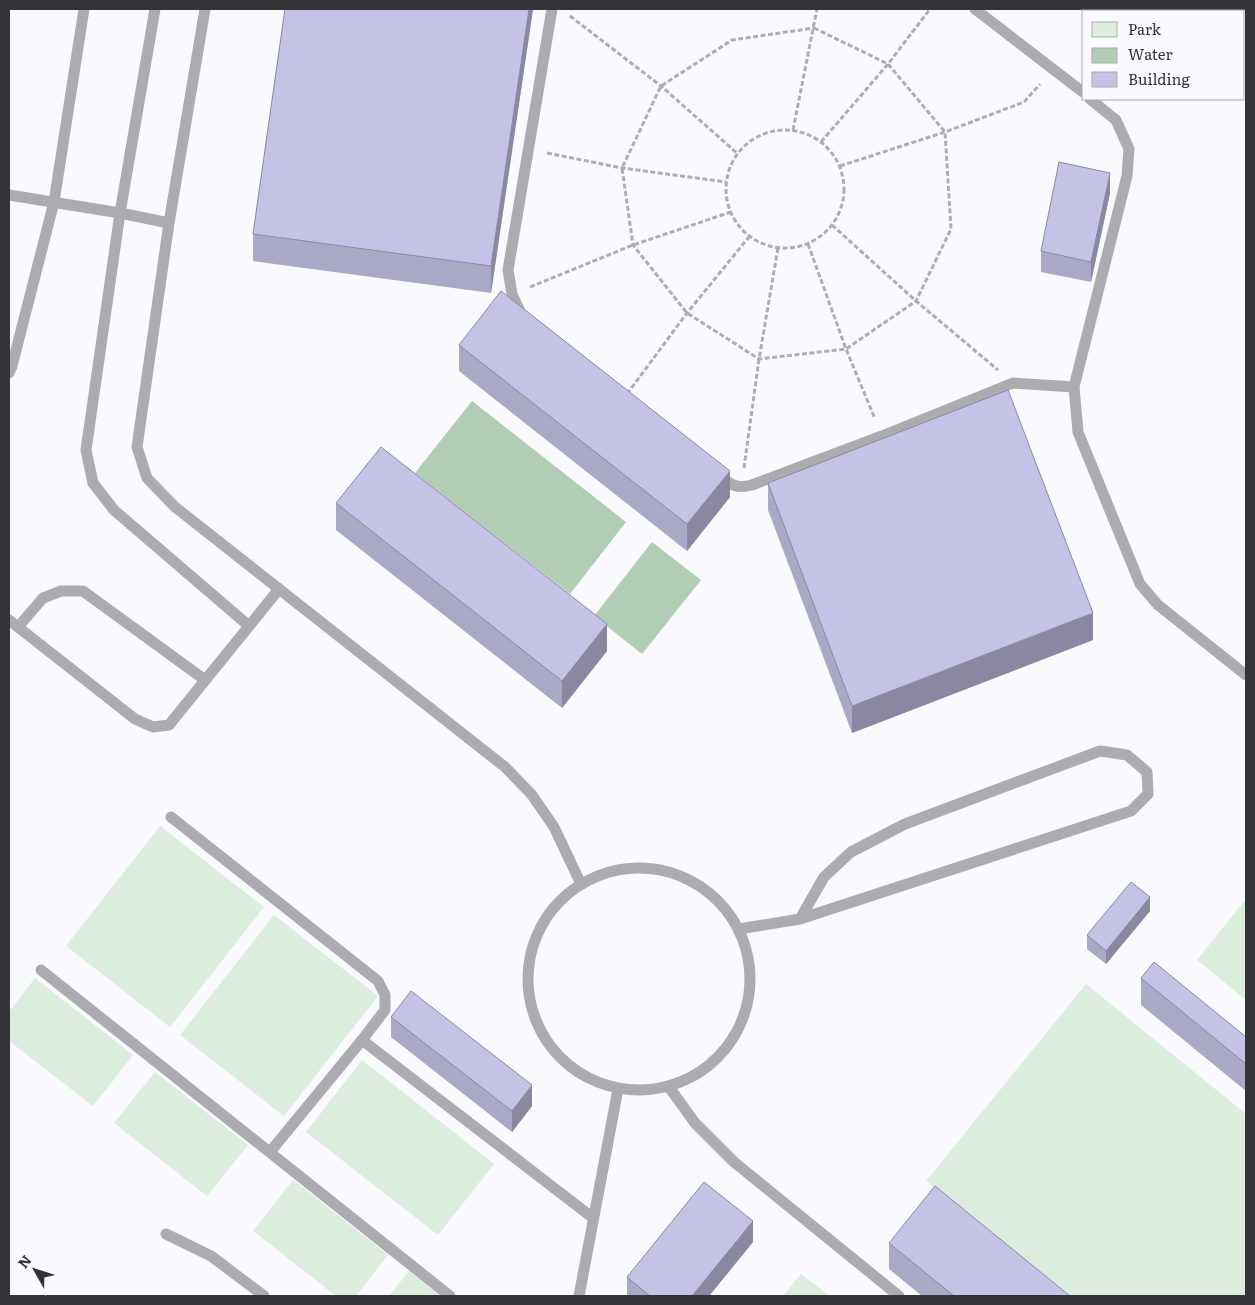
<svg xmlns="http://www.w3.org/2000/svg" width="1255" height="1305" viewBox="0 0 1255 1305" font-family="Literata,serif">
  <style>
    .green { fill: #dbeddc }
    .water { fill: #b1cdb3 }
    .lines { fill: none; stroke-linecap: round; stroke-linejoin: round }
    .path { stroke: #aeadb2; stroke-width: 3; stroke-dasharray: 5 2.5; stroke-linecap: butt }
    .service { stroke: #acacb0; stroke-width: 11 }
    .wall { fill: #a9a8c5 }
    .shaded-wall { fill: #8a88a0 }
    .building { fill: #c5c3e5; stroke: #8a88a0 }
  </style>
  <rect width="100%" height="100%" fill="#f9f9fe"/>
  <g class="green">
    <polygon points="160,826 264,907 170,1027 66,946"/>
    <polygon points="1246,899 1246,1000 1197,960"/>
    <polygon points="274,915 378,996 284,1116 180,1035"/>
    <polygon points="35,978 133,1055 93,1106 9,1041 9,1012"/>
    <polygon points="1086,984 1246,1114 1246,1296 1068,1296 926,1181"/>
    <polygon points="362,1060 494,1164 438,1235 306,1132"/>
    <polygon points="155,1072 248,1145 207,1196 114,1123"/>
    <polygon points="293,1180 388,1255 356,1296 336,1296 253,1231"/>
    <polygon points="409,1271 441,1296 389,1296"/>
    <polygon points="801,1274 830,1296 783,1296"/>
  </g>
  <g class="water">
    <polygon points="472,401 626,522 570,594 415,473"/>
    <polygon points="652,542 701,580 642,654 594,616"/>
  </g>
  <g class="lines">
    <g class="path">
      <polyline points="570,16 661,86 738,154"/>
      <polygon points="814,28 888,64 945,132 951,229 916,301 846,349 759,359 687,313 633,245 622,168 661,86 732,40"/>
      <circle cx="785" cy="189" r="59"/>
      <polyline points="793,130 817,9"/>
      <polyline points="821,142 888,64 930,9"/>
      <polyline points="547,153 622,168 726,182"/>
      <polyline points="840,166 945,132 1024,102 1040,84"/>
      <polyline points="832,225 916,301 998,370"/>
      <polyline points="808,244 846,349 875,419"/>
      <polyline points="530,287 633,245 731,212"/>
      <polyline points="627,394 687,313 749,237"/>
      <polyline points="744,468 759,359 778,248"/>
    </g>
    <g class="service">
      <polyline points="155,9 120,213 86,450 93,483 114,510 249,626"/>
      <polyline points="205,9 169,223 137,447 147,478 175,507 505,767 532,795 554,827 581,884"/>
      <polyline points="975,9 1084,93"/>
      <polyline points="1195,11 1199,9"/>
      <polyline points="1090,99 1116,120 1129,149 1127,176 1074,387 1078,432 1140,584 1158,605 1246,675"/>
      <polyline points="9,195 120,213 169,223"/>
      <polyline points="522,316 512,294 508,270 552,9"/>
      <polyline points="9,373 12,366 54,202 84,9"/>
      <path d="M719 475C731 485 736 489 752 485L882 436 1013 383 1074 387"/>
      <polyline points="9,620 135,719 153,727 169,725 279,589"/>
      <polyline points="18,627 43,598 61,591 83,591 205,680"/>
      <polyline points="171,817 378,981 385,995 385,1010 362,1040 270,1152"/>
      <circle cx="639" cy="979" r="111"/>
      <polyline points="739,929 800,919 1131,811 1148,794 1147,772 1127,755 1100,751 905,824 851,852 824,877 800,919"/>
      <polyline points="41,970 450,1296"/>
      <polyline points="362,1040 593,1218"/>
      <polyline points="669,1087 695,1123 734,1162 899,1296"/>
      <polyline points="166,1234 211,1256 264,1296"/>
      <polyline points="579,1296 618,1089"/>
    </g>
  </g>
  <g class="wall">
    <polygon points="285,9 533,9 491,293 253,261 253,234"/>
    <polygon points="1110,193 1091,282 1041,272 1041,251"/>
    <polygon points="459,345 730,497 687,551 459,371"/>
    <polygon points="768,483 1093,640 852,733 768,510"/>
    <polygon points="336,503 607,651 562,708 336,530"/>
    <polygon points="1150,911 1106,964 1087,949 1087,935"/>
    <polygon points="1141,978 1246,1037 1246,1091 1141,1005"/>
    <polygon points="391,1017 532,1106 512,1132 391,1037"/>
    <polygon points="753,1242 709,1296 627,1296 627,1277"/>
    <polygon points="889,1243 1070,1296 922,1296 889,1269"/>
  </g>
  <g class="shaded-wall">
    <polygon points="529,9 533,9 491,293 491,266"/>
    <polygon points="1110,173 1110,193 1091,282 1091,262"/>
    <polygon points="730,471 730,497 687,551 687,524"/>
    <polygon points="1093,613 1093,640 852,733 852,706"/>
    <polygon points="607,624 607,651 562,708 562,681"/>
    <polygon points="1150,897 1150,911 1106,964 1106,951"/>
    <polygon points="532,1085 532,1106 512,1132 512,1111"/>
    <polygon points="753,1221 753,1242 709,1296 692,1296"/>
  </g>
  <g class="building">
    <polygon points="285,9 529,9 491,266 253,234"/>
    <polygon points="1059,162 1110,173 1091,262 1041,251"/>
    <polygon points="501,291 730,471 687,524 459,345"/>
    <polygon points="1008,390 1093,613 852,706 768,483"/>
    <polygon points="381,447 607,624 562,681 336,503"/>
    <polygon points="1131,882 1150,897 1106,951 1087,935"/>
    <polygon points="1154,962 1246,1037 1246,1064 1141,978"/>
    <polygon points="411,991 532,1085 512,1111 391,1017"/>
    <polygon points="704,1182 753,1221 692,1296 650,1296 627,1277"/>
    <polygon points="935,1186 1070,1296 954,1296 889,1243"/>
  </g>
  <rect width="1255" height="1305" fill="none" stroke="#343337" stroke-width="20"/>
  <rect x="1082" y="10" width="162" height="90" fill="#f9f9fe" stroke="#aaaaae"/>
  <rect x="1092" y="22" width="25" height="15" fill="#dbeddc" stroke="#aaaaae"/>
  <text x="1128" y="35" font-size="15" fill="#343337">Park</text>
  <rect x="1092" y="48" width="25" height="15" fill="#b1cdb3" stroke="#aaaaae"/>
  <text x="1128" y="60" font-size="15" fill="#343337">Water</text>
  <rect x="1092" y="72" width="25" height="15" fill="#c5c3e5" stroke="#aaaaae"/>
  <text x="1128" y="85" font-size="15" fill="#343337">Building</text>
  <g transform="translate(35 1270) rotate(309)" stroke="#f9f9fe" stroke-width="4" paint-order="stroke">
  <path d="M0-4L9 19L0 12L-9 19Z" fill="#343337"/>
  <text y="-8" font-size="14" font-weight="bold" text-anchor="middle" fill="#343337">N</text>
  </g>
</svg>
